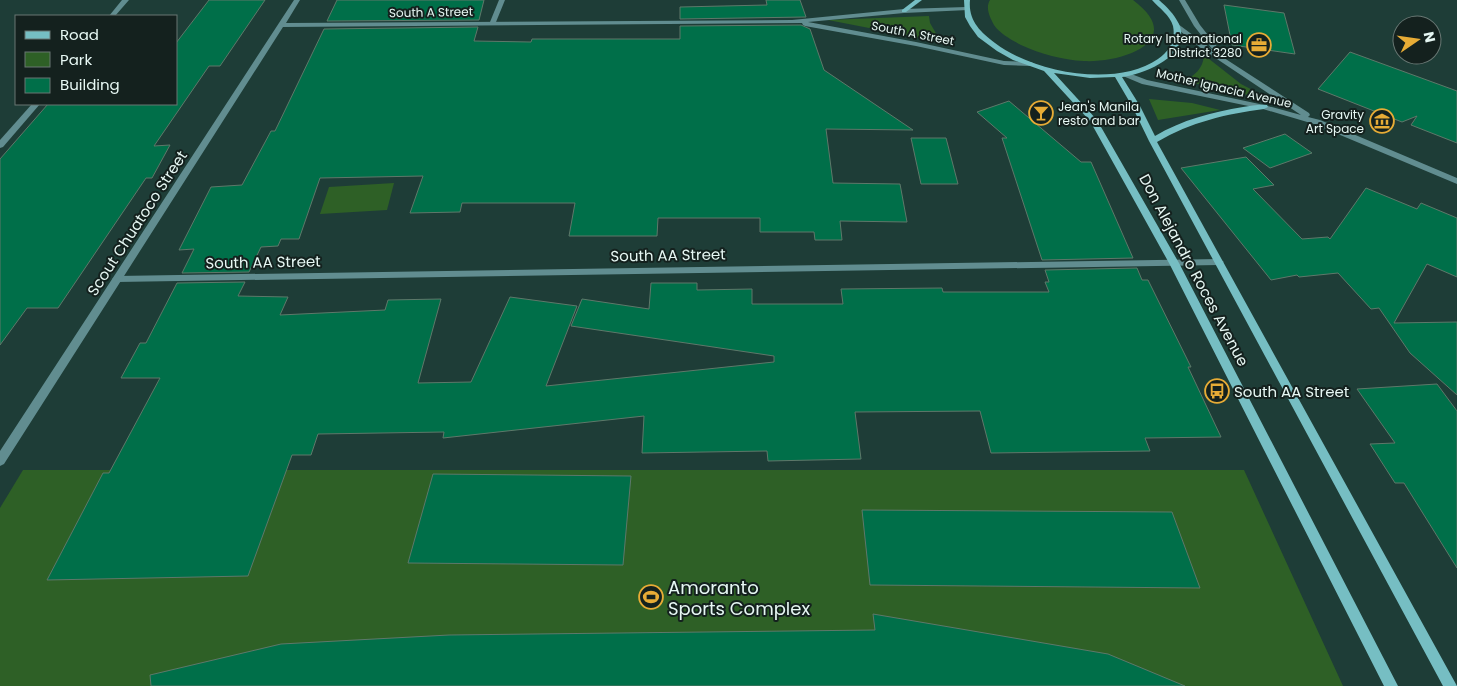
<svg xmlns="http://www.w3.org/2000/svg" width="1457" height="686" viewBox="0 0 1457 686" font-family="Poppins,sans-serif">
  <style>
    .green { fill: #2e6026 }
    .building { fill: #006f49; stroke: #5e786a }
    .lines { fill: none; stroke-linecap: round; stroke-linejoin: round }
    .minor { fill: #618d90; fill-rule: evenodd }
    .tertiary { fill: #618d90; fill-rule: evenodd }
    .secondary { fill: #76bec3; fill-rule: evenodd }
    .labels { text-anchor: middle; dominant-baseline: central; stroke-width: 4; stroke-linejoin: round; paint-order: stroke }
    .far-street-label { font-size: 12px; fill: #e6f7f3; stroke: #14211e }
    .far-poi-label { font-size: 12px; fill: #e6f7f3; stroke: #14211e; text-anchor: end }
    .street-label { font-size: 15px; fill: #e6f7f3; stroke: #14211e }
    .poi-label { font-size: 15px; fill: #e6f7f3; stroke: #14211e; text-anchor: start }
    .near-poi-label { font-size: 18px; fill: #e6f7f3; stroke: #14211e; text-anchor: start }
  </style>
  <rect width="100%" height="100%" fill="#1e3d37"/>
  <g class="green">
    <path d="M990 0H1133C1188 41 1122 63 1084 61 1062 60 1041 54 1021 45 1012 40 1000 34 994 25 990 17 985 8 990 0Z"/>
    <polygon points="929,16 930,23 941,42 828,20"/>
    <path d="M1204 55 1241 84 1279 104 1220 87 1183 82C1195 75 1203 69 1204 55Z"/>
    <polygon points="1149,99 1192,103 1220,110 1158,120"/>
    <polygon points="394,183 387,210 320,214 329,187"/>
    <polygon points="23,470 1244,470 1343,686 0,686 0,508"/>
  </g>
  <g class="building">
    <polygon points="209,0 265,0 220,66 209,66 154,146 170,145 152,178 146,178 58,308 27,308 0,345 0,159 48,104 176,104 176,43"/>
    <polygon points="337,0 484,0 479,20 327,21"/>
    <polygon points="766,0 800,0 806,17 680,19 680,7 767,5"/>
    <polygon points="1224,5 1284,13 1295,54 1232,45"/>
    <polygon points="801,25 810,29 824,70 913,130 826,129 833,183 900,184 907,222 840,221 842,240 815,240 814,232 760,232 760,218 658,218 657,236 569,236 575,203 462,203 460,212 410,213 423,176 320,178 299,239 281,239 278,246 261,247 249,272 182,273 194,249 179,250 211,187 242,185 271,131 275,131 324,29 478,27 474,41 531,42 532,39 680,39 680,26"/>
    <polygon points="1350,52 1457,91 1457,143 1411,125 1417,116 1402,122 1318,89"/>
    <polygon points="1009,101 1081,162 1091,162 1133,258 1042,260 1002,138 1007,138 977,112"/>
    <polygon points="1285,134 1312,153 1270,168 1243,148"/>
    <polygon points="911,138 946,138 958,184 921,184"/>
    <polygon points="1246,157 1274,185 1253,189 1302,239 1328,237 1330,239 1366,188 1417,209 1421,203 1457,218 1457,277 1427,264 1394,323 1457,322 1457,395 1410,353 1379,308 1371,309 1338,273 1299,277 1297,275 1271,280 1181,168"/>
    <polygon points="1137,268 1142,280 1148,280 1191,367 1188,367 1221,437 1145,438 1150,451 991,453 980,411 855,412 861,459 768,461 767,451 642,453 644,416 443,438 444,432 318,434 311,455 292,455 248,576 47,580 103,473 109,473 160,378 121,378 140,343 146,343 177,283 245,282 238,296 288,297 280,315 385,310 388,300 441,299 418,383 471,382 510,297 577,306 546,386 774,362 774,356 571,326 582,299 649,309 651,283 697,283 697,290 752,289 752,304 843,304 841,289 942,288 943,292 1049,292 1045,282 1049,282 1045,270"/>
    <polygon points="1437,384 1457,411 1457,568 1404,483 1395,483 1370,444 1395,443 1357,389"/>
    <polygon points="433,474 631,476 623,565 408,563"/>
    <polygon points="862,510 1172,512 1200,588 870,585"/>
    <polygon points="873,614 1108,654 1185,686 151,686 150,675 281,644 449,635 875,630"/>
  </g>
  <g class="lines">
    <g class="minor">
      <polygon points="122,0 129,0 115,16 109,16"/>
      <polygon points="499,0 505,0 496,22 491,23 490,22"/>
      <polygon points="32,104 40,104 3,147 0,148 0,140"/>
      <polygon points="1219,259 1224,262 1219,265 117,282 112,279 117,276"/>
    </g>
    <g class="tertiary">
      <polygon points="294,0 300,0 286,23 792,20 904,9 966,7 968,8 968,10 904,13 808,22 916,42 1004,61 1031,62 1035,64 1031,66 1004,65 916,46 805,26 803,25 802,23 283,27 4,464 0,466 0,451"/>
      <polygon points="1179,0 1185,0 1200,25 1223,54 1221,56 1309,113 1310,115 1308,117 1320,120 1457,178 1457,184 1314,124 1263,109 1142,84 1123,76 1122,74 1126,72 1147,80 1264,105 1301,115 1202,49 1174,26 1174,24 1178,24 1213,50 1194,26"/>
    </g>
    <g class="secondary">
      <polygon points="915,0 922,0 906,12 902,12 902,10"/>
      <path d="M964 0H970C968 20 980 32 995 43 1034 73 1116 88 1158 59 1169 51 1176 40 1173 26 1170 15 1159 8 1152 0H1159C1167 7 1174 14 1179 24 1192 55 1145 74 1122 77L1140 106 1155 136C1182 120 1212 112 1243 107 1251 106 1259 104 1267 105L1268 107 1264 109C1226 114 1191 122 1157 142L1457 686H1443L1149 141 1132 106 1115 77 1090 78 1054 73 1097 120 1179 263 1398 686H1384L1169 263 1090 121 1044 71 1013 60 997 51 978 37 970 26 965 17Z"/>
    </g>
  </g>
  <defs>
    <g id="office-ring" transform="scale(1.25)"><circle r="9.5" fill="#14211e" stroke="#e7ac36" stroke-width="1.5"/><path d="M-6-3h4V-5.5h4V-3h4V5H-6ZM-1-4.5V-3h2v-1.5ZM-6 0V1H6V0Z" fill="#e7ac36"/></g>
    <g id="bar-ring" transform="scale(1.25)"><circle r="9.5" fill="#14211e" stroke="#e7ac36" stroke-width="1.5"/><path d="M-6-5H6L.8 .8V4.5H3.5V6h-7V4.5H-.8V.8Z" fill="#e7ac36"/></g>
    <g id="museum-ring" transform="scale(1.25)"><circle r="9.5" fill="#14211e" stroke="#e7ac36" stroke-width="1.5"/><path d="M0-6L6-3V-2H-6V-3ZM-5-1h2V3h-2ZM-1-1h2V3h-2ZM3-1h2V3H3ZM-6 4H6V6H-6Z" fill="#e7ac36"/></g>
    <g id="bus-ring" transform="scale(1.25)"><circle r="9.5" fill="#14211e" stroke="#e7ac36" stroke-width="1.5"/><path d="M-5-6H5V4H4V6H2V4H-2V6H-4V4H-5ZM-3.5-4V0h7V-4ZM-3.5 1.2v1.5H-2V1.2ZM2 1.2v1.5H3.5V1.2Z" fill="#e7ac36"/></g>
    <g id="stadium-ring" transform="scale(1.25)"><circle r="9.5" fill="#14211e" stroke="#e7ac36" stroke-width="1.5"/><path d="M0-5a6.5 5 0 1 0 0 10a6.5 5 0 1 0 0-10ZM-3.5-1.8h7v3.6h-7Z" fill="#e7ac36"/></g>
  </defs>
  <g fill-rule="evenodd">
    <use href="#office-ring" x="1259" y="45"/>
    <use href="#bar-ring" x="1041" y="113"/>
    <use href="#museum-ring" x="1382" y="121"/>
    <use href="#bus-ring" x="1217" y="391"/>
    <use href="#stadium-ring" x="651" y="597"/>
  </g>
  <g class="labels">
    <g class="far-street-label">
      <text transform="translate(431 12) rotate(-1)">South A Street</text>
      <text transform="translate(913 33) rotate(11)">South A Street</text>
      <text transform="translate(1224 88) rotate(13)">Mother Ignacia Avenue</text>
    </g>
    <g class="far-poi-label">
      <text x="1242" y="38">Rotary International<tspan x="1242" dy="14">District 3280</tspan></text>
      <text x="1058" y="106" text-anchor="start">Jean's Manila<tspan x="1058" dy="14">resto and bar</tspan></text>
      <text x="1364" y="114">Gravity<tspan x="1364" dy="14">Art Space</tspan></text>
    </g>
    <g class="street-label">
      <text transform="translate(137 223) rotate(-57)">Scout Chuatoco Street</text>
      <text transform="translate(668 255) rotate(-1)">South AA Street</text>
      <text transform="translate(263 262) rotate(-1)">South AA Street</text>
      <text transform="translate(1194 270) rotate(62)">Don Alejandro Roces Avenue</text>
    </g>
    <g class="poi-label">
      <text x="1234" y="391">South AA Street</text>
    </g>
    <g class="near-poi-label">
      <text x="668" y="587">Amoranto<tspan x="668" dy="21">Sports Complex</tspan></text>
    </g>
  </g>
  <rect x="15" y="15" width="162" height="90" fill="#14211e" stroke="#687773"/>
  <rect x="25" y="31" width="25" height="8" fill="#76bec3" stroke="#687773"/>
  <text x="60" y="40" font-size="15" fill="#e6f7f3">Road</text>
  <rect x="25" y="52" width="25" height="15" fill="#2e6026" stroke="#687773"/>
  <text x="60" y="65" font-size="15" fill="#e6f7f3">Park</text>
  <rect x="25" y="78" width="25" height="15" fill="#006f49" stroke="#687773"/>
  <text x="60" y="90" font-size="15" fill="#e6f7f3">Building</text>
  <g transform="translate(1417 40) rotate(77)"><circle r="24" fill="#14211e" stroke="#687773"/>
  <path d="M0-4L9 19L0 12L-9 19Z" fill="#e7ac36"/>
  <text y="-8" font-size="14" font-weight="bold" text-anchor="middle" fill="#e6f7f3">N</text>
  </g>
</svg>
